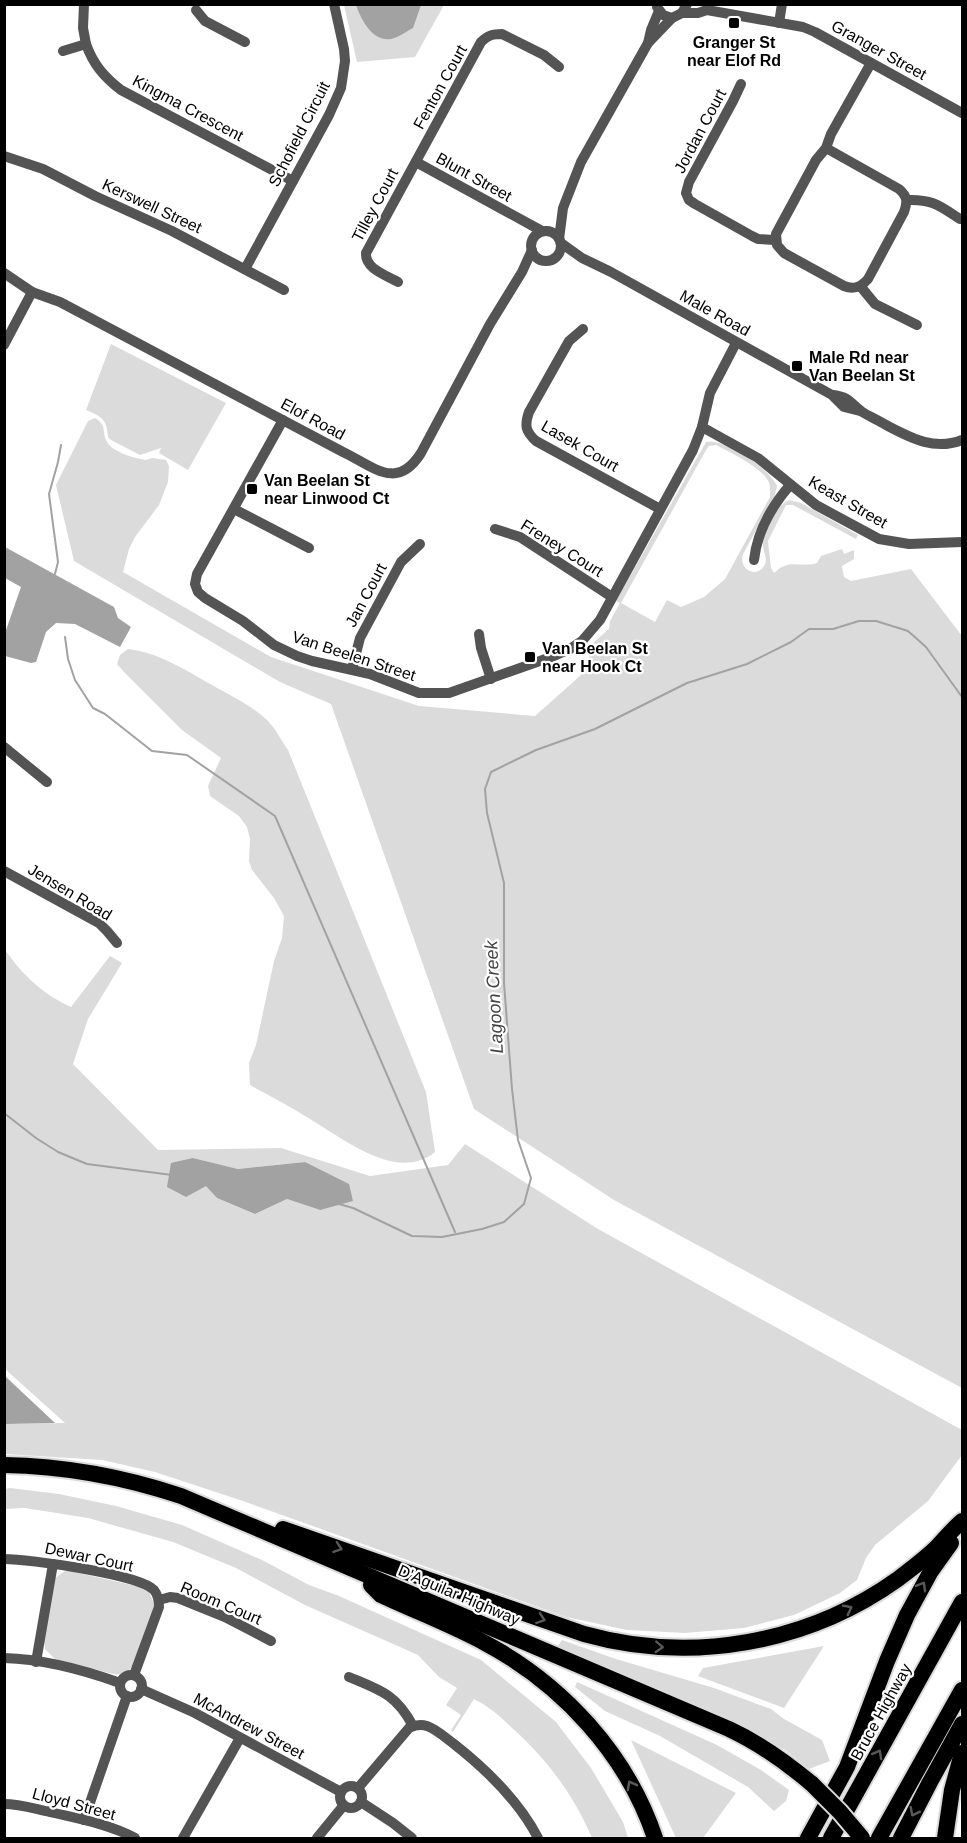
<svg xmlns="http://www.w3.org/2000/svg" width="967" height="1843" viewBox="0 0 967 1843" font-family="Arial,sans-serif">
  <style>
    .green { fill: #dbdbdb; fill-rule: evenodd }
    .water { fill: #a2a2a2 }
    .lines { fill: none; stroke-linecap: round; stroke-linejoin: round }
    .stream { stroke: #a2a2a2; stroke-width: 2 }
    .highway-casing { stroke: #dbdbdb; stroke-width: 20 }
    .minor { stroke: #545454; stroke-width: 10 }
    .highway { stroke: #000; stroke-width: 16 }
    .highway-bridge-casing { stroke: #dbdbdb; stroke-width: 20; stroke-linecap: butt }
    .highway-bridge { stroke: #000; stroke-width: 16 }
    .oneway { stroke: #595959 }
    .poi-dot { fill: #000; stroke: #fff; stroke-width: 2 }
    .labels { text-anchor: middle; dominant-baseline: central; stroke-width: 4.5; stroke-linejoin: round; paint-order: stroke }
    .poi-label { font-size: 16px; font-weight: bold; fill: #000; stroke: #fff; text-anchor: start }
    .street-label { font-size: 16px; fill: #000; stroke: #fff }
    .water-label { font-size: 18px; font-style: italic; fill: #434343; stroke: #fff }
  </style>
  <rect width="100%" height="100%" fill="#fff"/>
  <g class="green">
    <polygon points="344,5 444,5 415,57 357,62"/>
    <path d="M111 344 226 403 188 470 159 453 161 448 140 455 111 440 108 437C107 419 101 416 86 410Z"/>
    <path d="M95 418C107 426 102 429 106 440 111 452 134 458 146 460L152 458 166 460 169 466 168 482 159 505 135 537 129 549 123 572 271 657 419 706 535 716 581 675 584 665 590 656 587 648 609 629 610 621 620 603 616 601 706 442C723 437 771 470 777 486L774 498 743 554C738 569 756 579 764 566 769 559 762 551 763 543 763 531 777 505 789 500L801 503 858 535 856 539 793 505H786L768 541 771 568 774 573C777 571 779 568 782 567 792 561 806 567 817 563L821 556 842 549 844 554 854 550V559L842 566 844 577 851 581 911 569 962 636V1388L614 1200 474 1109 331 704 280 682 74 561 56 485 88 421ZM716 445C730 452 758 466 767 479 771 484 770 491 770 497L725 579 704 597 681 607 667 600 655 622 621 603 706 450 709 446Z"/>
    <path d="M128 649C160 653 185 670 212 685 231 696 251 705 267 720 276 729 281 740 288 750L426 1092 435 1152C397 1183 344 1139 310 1119 291 1107 270 1096 250 1085L249 1063 256 1045 274 961 282 938 284 916 274 898 252 870 249 861 250 839 247 827 239 816 210 796 208 786 221 758 182 730 124 672 117 664 120 655Z"/>
    <path d="M5 950C23 975 42 994 71 1007L110 956 122 963 88 1019 73 1064 158 1150 281 1148 370 1176 448 1165 465 1144 598 1229 962 1430V1455L928 1501 875 1545 866 1558 857 1580 840 1593 794 1615 744 1628 685 1633 627 1630 566 1617 243 1501 155 1472 102 1460 5 1454V1424L65 1423 5 1369ZM193 1158 238 1169 305 1162 320 1210 287 1199 255 1214 217 1198 206 1185Z"/>
    <path d="M10 1488 59 1494 116 1506 182 1525 262 1560 309 1585 339 1596 481 1660 556 1722 591 1768 623 1822 628 1838H592C574 1795 546 1758 511 1727 500 1716 488 1706 474 1699L453 1732 451 1730 461 1715 446 1705 457 1688 439 1677 418 1655 305 1605 236 1568 173 1542 88 1518 25 1508 5 1509V1489Z"/>
    <path d="M65 1571H70L136 1586 149 1592 155 1606C150 1621 139 1663 127 1672 122 1674 118 1675 113 1674L55 1659 45 1649 44 1641 55 1578Z"/>
    <polygon points="562,1640 616,1659 714,1688 771,1709 784,1719 822,1740 830,1761 809,1769 785,1750 730,1719 557,1647"/>
    <polygon points="824,1646 784,1708 698,1676 703,1668"/>
    <polygon points="577,1682 717,1745 761,1770 789,1790 786,1801 774,1811 748,1787 660,1736 605,1711 575,1687"/>
    <polygon points="631,1740 736,1793 703,1838 676,1838"/>
  </g>
  <g class="water">
    <path d="M356 5V4L421 5 413 28C407 31 398 38 391 39 372 42 361 19 356 5Z"/>
    <polygon points="5,547 114,607 118,618 131,627 120,647 75,624 56,623 46,632 36,662 31,663 5,656 5,633 21,587 5,578"/>
    <polygon points="193,1158 238,1169 305,1162 349,1184 353,1201 320,1210 287,1199 255,1214 217,1198 206,1186 186,1197 167,1187 171,1163"/>
    <polygon points="5,1376 55,1423 5,1424"/>
  </g>
  <g class="lines">
    <g class="stream">
      <polyline points="55,574 58,562 49,494 58,462 61,445"/>
      <polyline points="65,637 68,659 75,680 93,708 105,714 152,751 187,755 275,816 455,1232"/>
      <polyline points="4,1113 36,1138 58,1152 87,1164 172,1175"/>
      <polyline points="339,1204 353,1208 412,1236 442,1237 482,1229 504,1222 524,1204 531,1178 518,1140 512,1089 504,983 504,883 487,813 485,789 491,772 536,750 595,729 687,683 747,664 791,642 809,629 833,629 859,621 876,621 908,631 926,647 962,697"/>
    </g>
    <g class="highway-casing">
      <g id="highway">
        <path d="M4 1465C65 1466 124 1477 181 1496L729 1729C759 1743 787 1763 812 1784"/>
        <path d="M283 1529 584 1634C691 1664 807 1644 898 1579 911 1569 925 1559 937 1547 945 1538 953 1529 962 1521"/>
        <path d="M371 1585 381 1595C415 1611 452 1625 485 1643 562 1684 627 1754 655 1838"/>
        <polyline points="808,1838 847,1767 887,1661 907,1615 931,1571 951,1543"/>
        <polyline points="831,1838 962,1602"/>
        <polyline points="879,1838 962,1690"/>
        <polyline points="901,1838 930,1782 962,1724"/>
        <polyline points="945,1838 952,1790 962,1753"/>
      </g>
    </g>
    <g class="minor">
      <polyline points="84,4 83,28 86,44"/>
      <polyline points="657,7 663,15 672,18 682,13 687,4"/>
      <polyline points="196,10 205,21 245,42"/>
      <polyline points="682,13 698,13 707,10 803,27 815,32 962,113"/>
      <polyline points="779,23 782,4"/>
      <polyline points="648,43 672,18"/>
      <path d="M63 51 86 44C93 64 104 77 121 90L293 181"/>
      <polyline points="741,84 733,101 689,182 686,193 689,200 695,204 752,236 758,239 775,240"/>
      <path d="M826 148 899 189C907 196 908 201 904 212L868 279C861 287 854 290 844 286L784 253 777 245 776 234 816 160 826 148 831 134 871 63"/>
      <polyline points="4,156 43,169 95,196 172,231 284,290"/>
      <polyline points="416,162 542,231"/>
      <path d="M907 200C933 199 940 206 960 219"/>
      <circle cx="546" cy="246" r="15"/>
      <polyline points="559,239 563,208 581,162 648,43 651,30 659,11"/>
      <polyline points="561,243 582,258 611,272 832,395 844,407 860,411"/>
      <polyline points="245,269 329,115 341,88 345,61 344,49 334,4"/>
      <path d="M4 273 32 292 60 302 343 452C374 467 397 491 421 453L490 324 522 272 532 250"/>
      <path d="M398 282C386 275 365 269 366 253L481 42C488 35 493 34 502 34L544 55 559 67"/>
      <polyline points="861,287 875,304 917,325"/>
      <path d="M583 329 569 341 529 412C524 426 526 432 536 441L660 509"/>
      <polyline points="4,345 32,292"/>
      <path d="M833 395C851 398 848 401 861 411 868 416 878 420 886 425 911 438 934 451 962 440"/>
      <polyline points="283,420 197,574 195,584 198,592 205,598 243,621 274,645 297,656 312,661 370,674 419,693 449,693 554,656 570,649 582,641 600,620 693,450 702,427 710,393 736,343"/>
      <polyline points="702,427 758,458 816,505 879,539 909,544 962,542"/>
      <polyline points="234,509 309,548"/>
      <polyline points="495,529 520,537 612,597"/>
      <path d="M754 560C757 532 772 506 790 485"/>
      <polyline points="479,634 481,648 491,679"/>
      <polyline points="352,669 360,638 401,562 420,544"/>
      <polyline points="4,747 47,782"/>
      <polyline points="4,871 99,923 107,931 117,943"/>
      <path d="M4 1559C29 1559 138 1574 154 1590 158 1595 159 1601 159 1607L134 1675"/>
      <polyline points="159,1600 170,1597 178,1598 225,1617 271,1641"/>
      <path d="M4 1658C43 1659 84 1670 120 1683"/>
      <polyline points="36,1662 53,1564"/>
      <circle cx="131" cy="1686" r="11"/>
      <path d="M349 1677C380 1690 396 1694 413 1726"/>
      <polyline points="141,1689 195,1713 341,1792"/>
      <circle cx="351" cy="1797" r="11"/>
      <path d="M358 1788 409 1728C415 1725 420 1724 427 1726 436 1729 446 1738 454 1744 487 1770 519 1801 538 1838"/>
      <polyline points="361,1802 393,1823 412,1838"/>
      <path d="M4 1804C20 1804 35 1809 50 1812 79 1819 109 1824 135 1838"/>
      <polyline points="84,1820 127,1696"/>
      <polyline points="183,1838 240,1738"/>
      <polyline points="317,1838 344,1805"/>
    </g>
    <use href="#highway" class="highway"/>
    <g class="highway-bridge-casing">
      <polyline id="highway-bridge" points="812,1784 840,1812 862,1838"/>
    </g>
    <use href="#highway-bridge" class="highway-bridge"/>
  </g>
  <defs><path id="oneway-chevron" d="M-2-3.5L2.5 0L-2 3.5" fill="none" stroke-width="1.6" stroke-linecap="round" stroke-linejoin="round" transform="scale(1.5)"/></defs>
  <g class="oneway">
    <use href="#oneway-chevron" transform="translate(338 1548) rotate(19)"/>
    <use href="#oneway-chevron" transform="translate(922 1586) rotate(-60)"/>
    <use href="#oneway-chevron" transform="translate(848 1609) rotate(-27)"/>
    <use href="#oneway-chevron" transform="translate(541 1619) rotate(19)"/>
    <use href="#oneway-chevron" transform="translate(659 1647) rotate(3)"/>
    <use href="#oneway-chevron" transform="translate(878 1754) rotate(-61)"/>
    <use href="#oneway-chevron" transform="translate(631 1785) rotate(-118)"/>
    <use href="#oneway-chevron" transform="translate(914 1812) rotate(117)"/>
  </g>
  <g class="poi-dot">
    <rect x="728" y="17" width="12" height="12" rx="3"/>
    <rect x="791" y="360" width="12" height="12" rx="3"/>
    <rect x="246" y="483" width="12" height="12" rx="3"/>
    <rect x="524" y="651" width="12" height="12" rx="3"/>
  </g>
  <g class="labels">
    <g class="poi-label">
      <text x="734" y="42" text-anchor="middle">Granger St<tspan x="734" dy="18">near Elof Rd</tspan></text>
      <text x="809" y="357">Male Rd near<tspan x="809" dy="18">Van Beelan St</tspan></text>
      <text x="264" y="480">Van Beelan St<tspan x="264" dy="18">near Linwood Ct</tspan></text>
      <text x="542" y="648">Van Beelan St<tspan x="542" dy="18">near Hook Ct</tspan></text>
    </g>
    <g class="street-label">
      <text transform="translate(879 50) rotate(29)">Granger Street</text>
      <text transform="translate(440 87) rotate(-61)">Fenton Court</text>
      <text transform="translate(188 108) rotate(28)">Kingma Crescent</text>
      <text transform="translate(700 131) rotate(-62)">Jordan Court</text>
      <text transform="translate(299 134) rotate(-63)">Schofield Circuit</text>
      <text transform="translate(474 177) rotate(29)">Blunt Street</text>
      <text transform="translate(375 205) rotate(-62)">Tilley Court</text>
      <text transform="translate(152 206) rotate(25)">Kerswell Street</text>
      <text transform="translate(715 313) rotate(29)">Male Road</text>
      <text transform="translate(313 419) rotate(28)">Elof Road</text>
      <text transform="translate(580 446) rotate(30)">Lasek Court</text>
      <text transform="translate(848 502) rotate(30)">Keast Street</text>
      <text transform="translate(562 548) rotate(32)">Freney Court</text>
      <text transform="translate(366 595) rotate(-62)">Jan Court</text>
      <text transform="translate(354 656) rotate(18)">Van Beelen Street</text>
      <text transform="translate(70 892) rotate(31)">Jensen Road</text>
      <text transform="translate(89 1557) rotate(12)">Dewar Court</text>
      <text transform="translate(459 1595) rotate(23)">D'Aguilar Highway</text>
      <text transform="translate(221 1603) rotate(23)">Room Court</text>
      <text transform="translate(881 1712) rotate(-61)">Bruce Highway</text>
      <text transform="translate(249 1726) rotate(28)">McAndrew Street</text>
      <text transform="translate(74 1804) rotate(15)">Lloyd Street</text>
    </g>
    <g class="water-label">
      <text transform="translate(494 997) rotate(-93)">Lagoon Creek</text>
    </g>
  </g>
  <rect width="967" height="1843" fill="none" stroke="#000000" stroke-width="12"/>
</svg>
